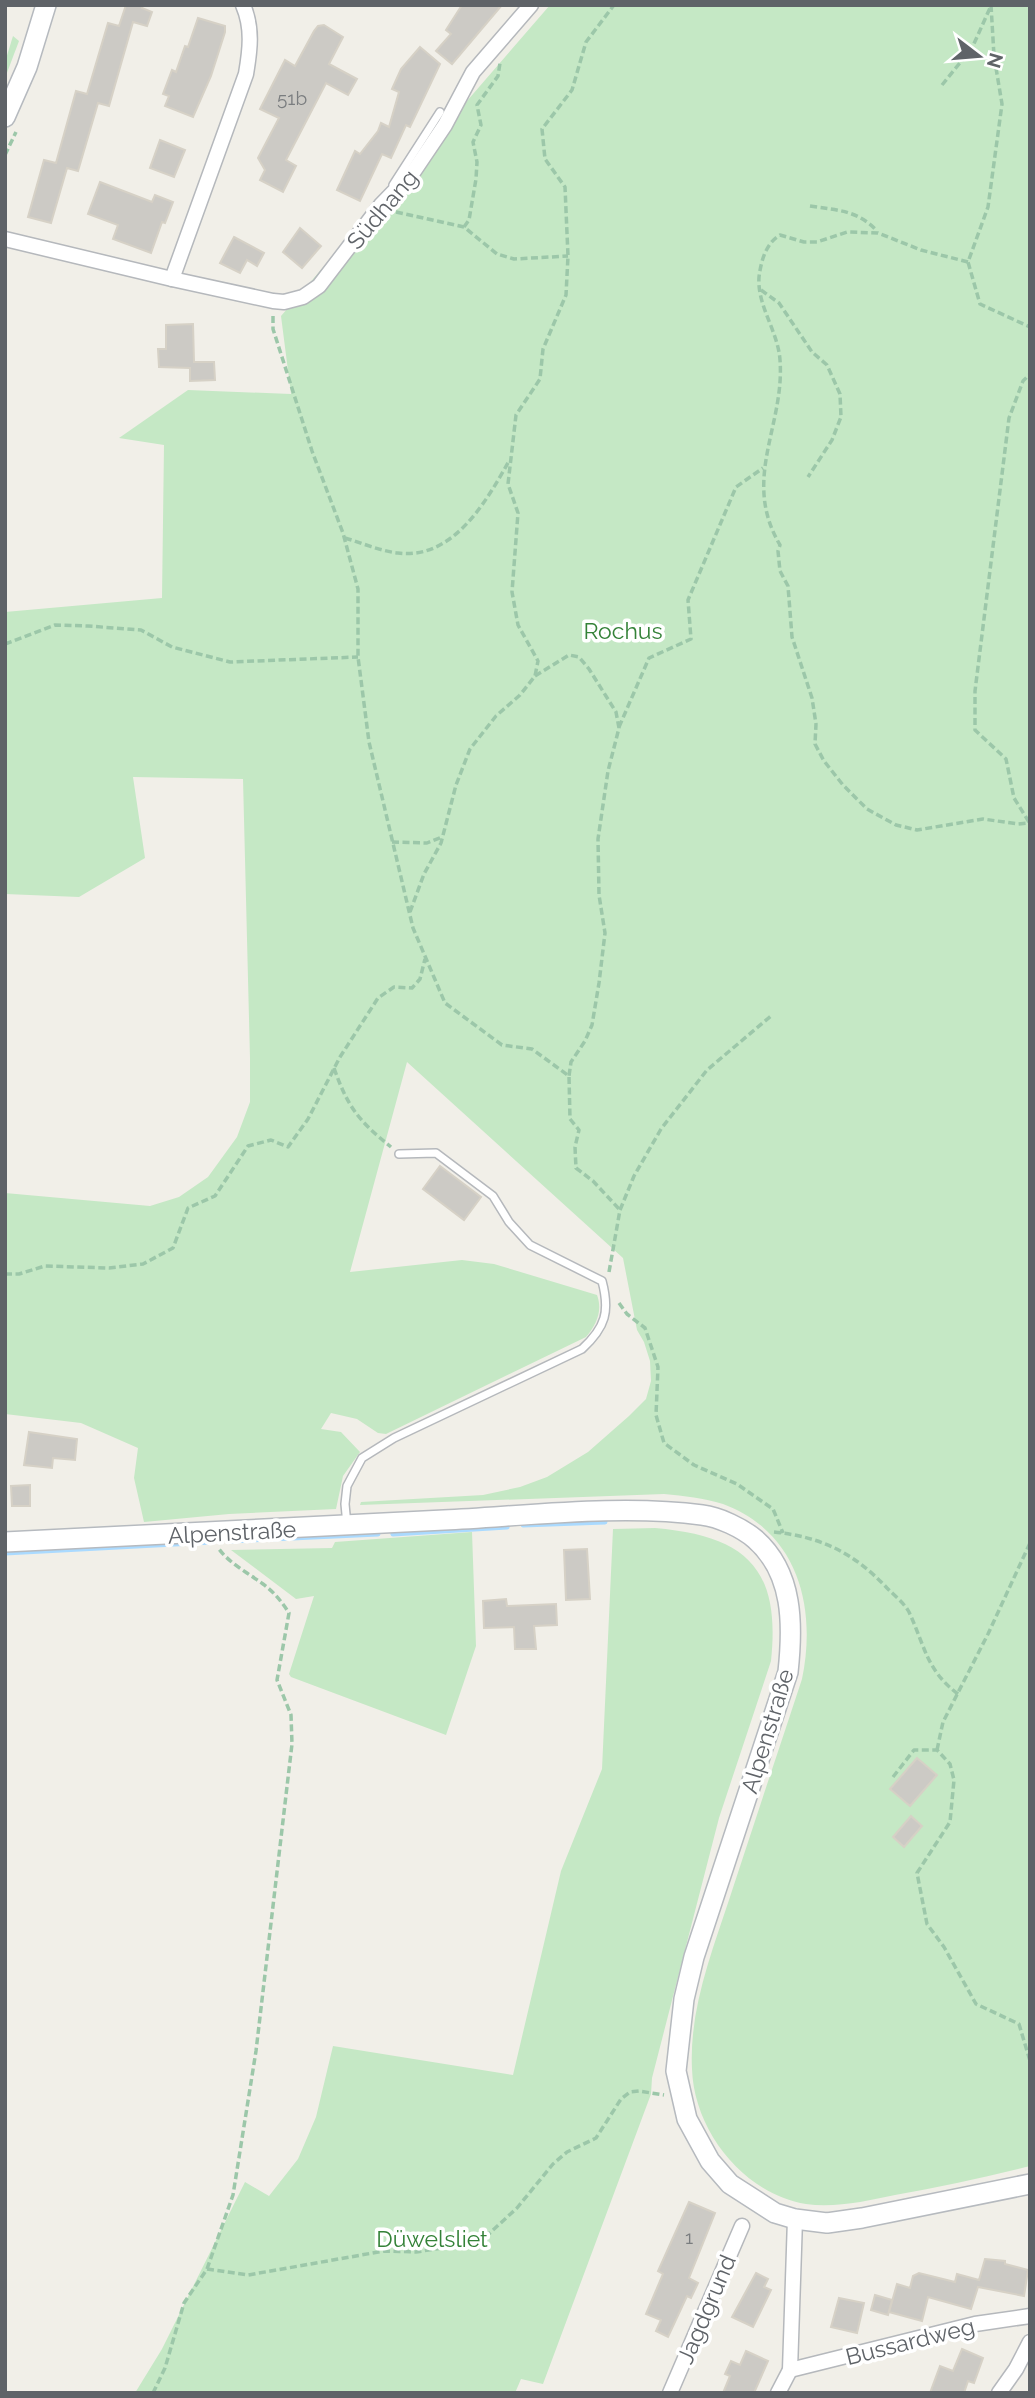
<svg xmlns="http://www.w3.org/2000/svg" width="1035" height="2398" viewBox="0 0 1035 2398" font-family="Raleway,sans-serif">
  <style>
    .green { fill: #c5e8c5 }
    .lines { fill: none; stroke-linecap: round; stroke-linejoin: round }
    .stream { stroke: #aadaff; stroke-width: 5 }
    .building { fill: #cccac5; stroke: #d6d1c6; stroke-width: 2 }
    .lane-casing { stroke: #b5b8bc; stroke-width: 10 }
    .street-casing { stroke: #b5b8bc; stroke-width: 17 }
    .secondary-casing { stroke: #b6babf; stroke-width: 22 }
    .path { stroke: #9cc7a9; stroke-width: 3.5; stroke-dasharray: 7 3.5; stroke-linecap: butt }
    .lane { stroke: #fff; stroke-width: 7 }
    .street { stroke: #fff; stroke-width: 14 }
    .secondary { stroke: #fff; stroke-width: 19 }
    .labels { text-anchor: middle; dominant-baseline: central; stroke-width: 7; stroke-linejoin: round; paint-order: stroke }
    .number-label { font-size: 19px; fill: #7a7d7f }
    .street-label { font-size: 23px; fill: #5f6368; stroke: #fff }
    .park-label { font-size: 23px; fill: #348238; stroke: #fff }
  </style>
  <rect width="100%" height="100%" fill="#f1efe8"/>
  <g class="green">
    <path d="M550 5H1030V2166C985 2177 941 2187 895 2195 867 2201 835 2208 806 2204 744 2194 694 2131 692 2069 689 2011 711 1954 729 1900 753 1826 778 1752 802 1679 817 1607 798 1532 723 1504 704 1498 684 1496 664 1494L360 1505 361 1502 483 1495 520 1487 547 1477 588 1452 629 1416 646 1399 651 1381 650 1361 644 1342 637 1330 623 1258 407 1062 350 1272 462 1260 494 1264 597 1295C603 1311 596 1325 586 1337L386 1434 378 1433 357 1419 331 1413 321 1429 341 1432 360 1452 343 1476 336 1509 229 1514 144 1522 134 1478 138 1448 81 1423 5 1414V1193L150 1206 179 1197 208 1177 237 1137 250 1102V1058L243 779 133 777 145 858 79 897 5 894V612L162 598 164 445 119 438 188 390 291 394 281 316Z"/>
    <polygon points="13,36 19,41 5,78 5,62"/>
    <path d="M655 1528C745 1536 781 1567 771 1661L719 1818 652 2078 651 2094 543 2384 521 2379 515 2393H135L162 2349 245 2182 269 2196 298 2159 316 2117 333 2046 513 2075 561 1871 602 1769 613 1529Z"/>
    <polygon points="472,1532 476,1646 446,1735 291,1677 289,1674 314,1596 296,1599 231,1550 332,1548 335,1542"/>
  </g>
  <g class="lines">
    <g class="stream">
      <polyline points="523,1525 605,1522"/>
      <polyline points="393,1534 507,1527"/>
      <polyline points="230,1541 378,1534"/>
      <polyline points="5,1553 212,1542"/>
    </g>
  </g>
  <g class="building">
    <polygon points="126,5 143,5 142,8 152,12 147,26 133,22 109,106 98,103 78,171 67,168 51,223 28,217 44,160 56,163 76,91 87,94 108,23 119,26"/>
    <polygon points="462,5 502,5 452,64 436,51 451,34 446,30"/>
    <polygon points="198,18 225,26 225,32 211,76 193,117 165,106 169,96 163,94 172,70 176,72 185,46 188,47"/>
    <polygon points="324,25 343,37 329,64 357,79 348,95 326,83 286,160 296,166 283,192 260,180 265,170 258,158 279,118 260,109 285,60 295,66 314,31 318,26"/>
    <polygon points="420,47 440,64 410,127 406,125 391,158 382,154 360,201 337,190 355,151 360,154 378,131 381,123 389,127 399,92 392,89 401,69"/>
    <polygon points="160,140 185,150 174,177 150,168"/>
    <polygon points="100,182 152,202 155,195 173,202 165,223 162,222 151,253 113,239 118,225 88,214"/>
    <polygon points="300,228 321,246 302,268 283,252"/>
    <polygon points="234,237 264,253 257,266 247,260 240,273 220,263"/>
    <polygon points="193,324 194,362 214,362 215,380 190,381 190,368 159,367 158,349 166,349 166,325"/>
    <polygon points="440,1166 481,1197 464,1220 423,1189"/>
    <polygon points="29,1432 77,1439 75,1460 53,1458 52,1468 24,1465"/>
    <polygon points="30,1485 30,1506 12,1506 11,1486"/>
    <polygon points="587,1549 590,1599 566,1600 564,1550"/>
    <polygon points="506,1599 507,1606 556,1604 557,1625 534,1626 536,1649 515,1649 514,1627 484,1628 483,1601"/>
    <polygon points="917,1758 937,1775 910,1806 890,1789"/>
    <polygon points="911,1816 922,1826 904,1847 893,1837"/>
    <polygon points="689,2202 715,2213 689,2278 698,2283 691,2298 687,2296 668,2337 656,2331 661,2320 646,2314 663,2274 658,2271"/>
    <polygon points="985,2259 1005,2261 1005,2264 1028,2270 1024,2296 978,2287 971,2309 928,2297 922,2321 889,2312 897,2284 910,2288 913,2276 919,2273 955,2282 957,2274 979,2280"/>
    <polygon points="756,2273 768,2279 764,2287 771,2290 753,2327 732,2317"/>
    <polygon points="875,2295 892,2300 888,2315 871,2310"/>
    <polygon points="839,2298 864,2303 857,2333 831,2327"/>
    <polygon points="962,2349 983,2358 974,2383 968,2381 964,2393 930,2393 940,2366 953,2371"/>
    <polygon points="746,2351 768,2361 754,2393 723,2393 730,2376 725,2374 731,2361 740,2365"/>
  </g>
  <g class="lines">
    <g class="lane-casing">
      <g id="lane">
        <polyline points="393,185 440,112"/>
        <path d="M347 1525 345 1504 347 1486 362 1458 394 1438 582 1349C606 1327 610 1311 602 1281L530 1245 509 1222 493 1196 436 1153 399 1154"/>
      </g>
    </g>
    <g class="street-casing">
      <g id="street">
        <polyline points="5,239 172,279 273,301 284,302 303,297 319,286 381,205 414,171 445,125 473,72 531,5"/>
        <path d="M172 279 246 74C250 50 253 28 243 5"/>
        <polyline points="790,2370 975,2324 1030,2316"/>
        <polyline points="670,2393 742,2226"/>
        <polyline points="778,2393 790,2370 795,2219"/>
        <polyline points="999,2393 1016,2369 1030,2342"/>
      </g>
    </g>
    <g class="secondary-casing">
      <g id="secondary">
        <polyline points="5,117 27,67 46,5"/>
        <path d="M5 1542C151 1536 297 1528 444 1520 525 1516 622 1504 702 1515 719 1517 742 1528 755 1539 794 1573 793 1626 788 1672L694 1957 684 1999 676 2071 687 2119 710 2161 730 2184 775 2213 795 2219 827 2223 862 2218 1030 2184"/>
      </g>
    </g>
    <g class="path">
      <polyline points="991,5 994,56 1002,104 988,207 968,262 980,304 1030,327"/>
      <polyline points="942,85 972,48 990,8"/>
      <polyline points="5,155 16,132"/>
      <path d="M810 206C836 210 858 210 877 231"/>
      <polyline points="396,212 464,227 497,254 514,259 568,256"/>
      <polyline points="464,227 469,220 476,179 477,162 473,142 481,125 477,105 498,76 500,63"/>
      <path d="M968 262 921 250 878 233 847 232 817 242H804L780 235C766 243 761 261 759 277 757 306 778 331 780 360 785 426 741 479 780 545L778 551 780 571 788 586 792 637 812 698 816 724 815 744 824 761 843 785 867 809 896 825 917 830 983 819 1018 824 1029 823"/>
      <polyline points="761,290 779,303 812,352 827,365 840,394 841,417 832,440 808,477"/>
      <polyline points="273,316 273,329 312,451 343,533 358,589 358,657 369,742 413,928 445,1003 502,1045 532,1049 569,1076 570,1119 579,1130 575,1147 576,1168 593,1181 620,1210"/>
      <path d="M345 538C362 543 380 551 398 553 453 560 486 502 509 461"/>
      <polyline points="5,644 55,625 88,626 141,630 172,647 230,662 358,657"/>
      <polyline points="535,676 569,655 579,657 589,669 616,712 619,728 608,771 598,839 599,895 605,933 599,983 592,1025 585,1041 571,1062 569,1076"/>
      <polyline points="619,727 649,658 691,639 688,600 736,487 763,468"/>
      <polyline points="1029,822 1014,798 1006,759 975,730 975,691 1009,418 1023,381 1030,374"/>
      <polyline points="392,842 427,843 442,837"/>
      <polyline points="410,912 424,874 441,843 456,785 470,749 496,716 520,695 535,676 538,661 518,625 512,592 518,513 508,484 516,415 540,379 543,349 566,295 568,256 565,187 545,159 542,129 572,90 586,42 614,5"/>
      <path d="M334 1068C348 1108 359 1121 391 1147"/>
      <polyline points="609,1272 620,1210 634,1176 661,1129 707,1070 771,1016"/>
      <polyline points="5,1274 19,1274 45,1266 109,1268 143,1264 173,1248 188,1208 215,1196 248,1146 271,1140 288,1147 308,1119 340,1057 378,998 394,987 412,988 420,979 425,959"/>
      <polyline points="619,1303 627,1314 645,1328 658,1367 656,1415 664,1443 694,1465 737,1484 773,1509 783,1533"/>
      <path d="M774 1532C822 1537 854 1553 887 1588 894 1595 904 1603 909 1612 925 1646 926 1670 958 1694"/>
      <polyline points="937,1750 943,1722 988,1634 1030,1543"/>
      <polyline points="893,1777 914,1750 937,1750 950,1764 954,1780 950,1822 917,1873 927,1924 944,1947 976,2004 1019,2024 1030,2061"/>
      <polyline points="207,2269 248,2275 384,2251 416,2252 480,2242 517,2208 553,2164 567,2152 596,2138 621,2099 630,2092 639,2091 664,2095"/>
      <path d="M153 2393 165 2368 184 2303 207 2269 233 2195 256 2051 292 1744 291 1715 277 1680 289 1613C282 1602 274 1592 263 1584 248 1573 229 1563 219 1549"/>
    </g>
    <use href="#lane" class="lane"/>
    <use href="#street" class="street"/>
    <use href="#secondary" class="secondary"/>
  </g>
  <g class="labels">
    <g class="number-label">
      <text x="292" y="98">51b</text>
      <text x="689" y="2237">1</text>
    </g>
    <g class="street-label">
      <text transform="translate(382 209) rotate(-50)">Südhang</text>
      <text transform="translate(232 1532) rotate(-3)">Alpenstraße</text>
      <text transform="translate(767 1731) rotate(-73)">Alpenstraße</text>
      <text transform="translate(706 2309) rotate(-67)">Jagdgrund</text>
      <text transform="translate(910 2341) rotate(-14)">Bussardweg</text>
    </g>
    <g class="park-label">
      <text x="623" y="630">Rochus</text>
      <text x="432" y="2238">Düwelsliet</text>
    </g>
  </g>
  <rect width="1035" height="2398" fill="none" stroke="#5f6368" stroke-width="14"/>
  <g transform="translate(979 56) rotate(106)" stroke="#ffffff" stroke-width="5" paint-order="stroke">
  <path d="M0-5L12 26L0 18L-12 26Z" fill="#5f6368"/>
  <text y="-10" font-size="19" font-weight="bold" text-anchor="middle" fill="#5f6368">N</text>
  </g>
</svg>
